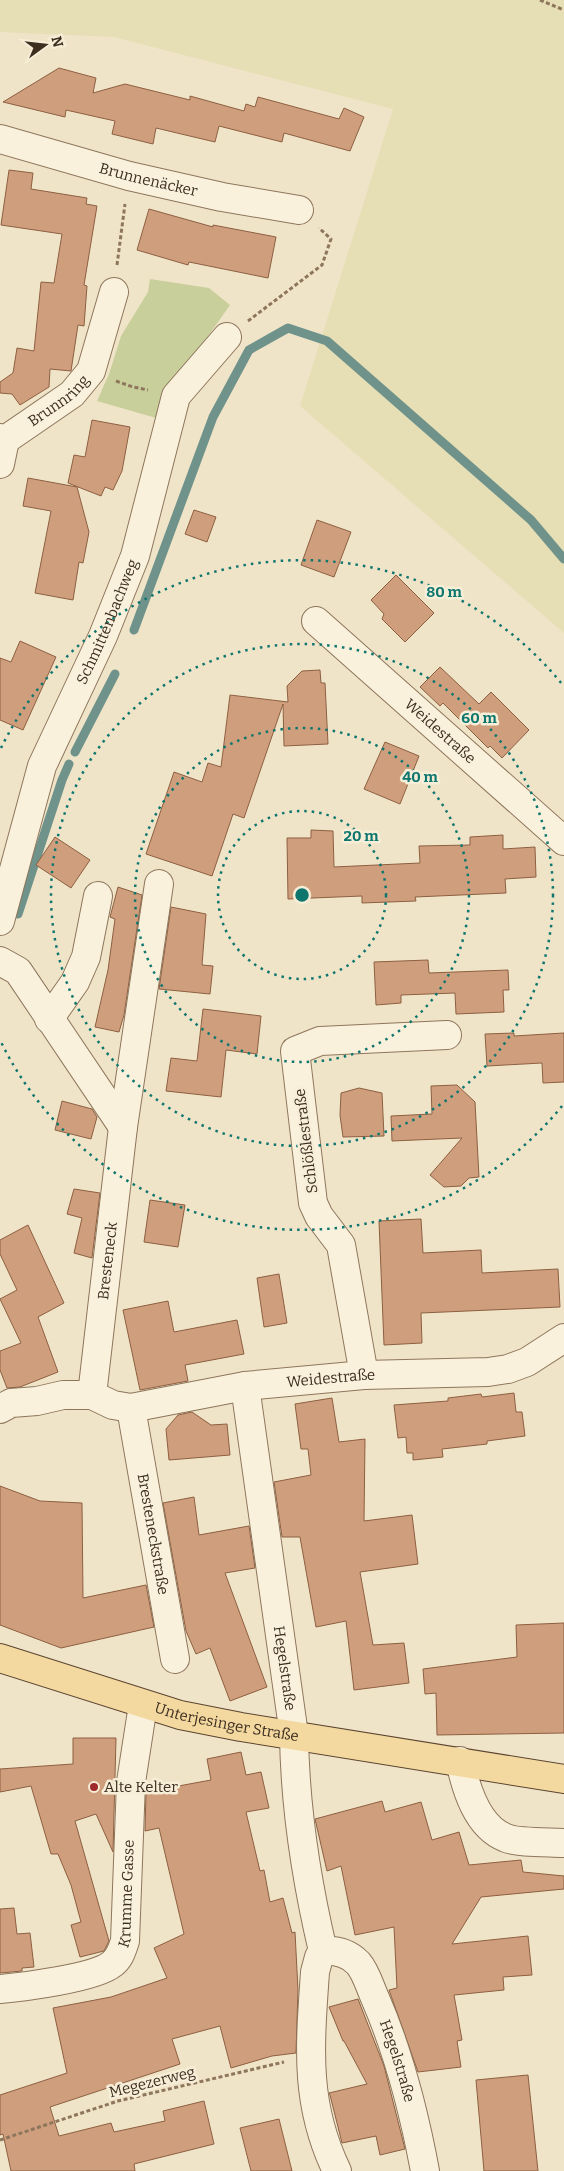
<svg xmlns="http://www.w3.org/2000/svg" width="564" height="2171" viewBox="0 0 564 2171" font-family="Bitter,serif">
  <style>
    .farmland { fill: #e6deb5 }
    .green { fill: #c9cf9b }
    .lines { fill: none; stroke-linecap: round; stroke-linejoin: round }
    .stream { stroke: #6f938a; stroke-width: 9 }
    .building { fill: #cf9f7d; stroke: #8d5f41 }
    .minor-casing { stroke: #8d765c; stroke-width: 30 }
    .major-casing { stroke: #5b4430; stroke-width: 30 }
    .path { stroke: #8d765c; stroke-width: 3; stroke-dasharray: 4 2.5; stroke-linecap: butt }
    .minor { stroke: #faf1dc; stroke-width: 28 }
    .major { stroke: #f3d9a0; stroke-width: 28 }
    .ring { fill: none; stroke: #0f766e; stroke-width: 2.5; stroke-dasharray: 2.5 5 }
    .poi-dot { fill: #9e2a2b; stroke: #f7eed8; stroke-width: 2 }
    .labels { text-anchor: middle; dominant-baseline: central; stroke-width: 5; stroke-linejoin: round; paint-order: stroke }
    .street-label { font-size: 15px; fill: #3d2e20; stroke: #f7eed8 }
    .poi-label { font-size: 15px; fill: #3d2e20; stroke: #f7eed8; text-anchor: start }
    .centre { fill: #0f766e; stroke: #f7eed8; stroke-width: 2.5 }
    .ring-label { font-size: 15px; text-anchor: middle; font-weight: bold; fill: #0f766e; stroke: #f7eed8; stroke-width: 5; stroke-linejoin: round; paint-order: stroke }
  </style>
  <rect width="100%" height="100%" fill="#f0e4c8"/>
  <polygon class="farmland" points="0,0 564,0 564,633 300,406 393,109 114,37 0,32"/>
  <polygon class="green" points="150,279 209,288 230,305 173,386 163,420 97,401 109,374 121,336 148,292"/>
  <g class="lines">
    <g class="stream">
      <polyline points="134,630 213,417 249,350 288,328 327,341 531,520 564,559"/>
      <polyline points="75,752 115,674"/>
      <polyline points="18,914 62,780 69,764"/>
    </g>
  </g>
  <g class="building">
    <polygon points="59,68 96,78 93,93 125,84 190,100 190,96 244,111 246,104 255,107 258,97 339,119 344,108 364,117 350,151 284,133 282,142 219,126 215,142 156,128 153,144 112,134 115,121 66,110 65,117 3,102"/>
    <polygon points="9,170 33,173 31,189 87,198 86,204 97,206 84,285 87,286 84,326 78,325 71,371 50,369 49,387 20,405 12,394 0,393 0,382 13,373 17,348 34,351 41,282 54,283 62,234 1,225"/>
    <polygon points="149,209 213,227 213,225 276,237 268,278 189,262 188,265 137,250"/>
    <polygon points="92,420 130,427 122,471 113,490 105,487 101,496 68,483 74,455 85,457"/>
    <polygon points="28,478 77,487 89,532 83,563 79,562 73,600 35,593 51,511 23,506"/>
    <polygon points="194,510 216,517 207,542 185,534"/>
    <polygon points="317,520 351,532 334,577 301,565"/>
    <polygon points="396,575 434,613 405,642 382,619 384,614 371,600"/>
    <polygon points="20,641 56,657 23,730 0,720 0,658 11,662"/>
    <polygon points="440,667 479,704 491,692 529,730 502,758 490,746 488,748 443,703 440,706 420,687"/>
    <polygon points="320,670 321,683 325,683 328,744 284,746 283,704 244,818 233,814 212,876 146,854 174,772 202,782 208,763 221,767 230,695 288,702 287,686 302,671"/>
    <polygon points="385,742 419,756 400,804 364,789"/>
    <polygon points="311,830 333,831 334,867 420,863 419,846 470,845 470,837 503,835 503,849 535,847 536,877 505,879 506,893 415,897 416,901 362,903 362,896 288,899 287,838 311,838"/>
    <polygon points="55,837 90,860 71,888 36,865"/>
    <polygon points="118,887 142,895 124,1015 119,1032 95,1027 108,970 115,919 110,917"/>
    <polygon points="171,907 206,914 202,965 213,966 210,994 159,989"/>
    <polygon points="428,960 429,973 508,970 509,990 503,990 504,1012 456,1014 455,993 401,995 401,1003 376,1005 374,962"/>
    <polygon points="203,1009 261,1016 257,1054 226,1050 221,1097 166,1091 171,1058 197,1061"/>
    <polygon points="514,1033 514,1036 564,1033 564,1082 543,1083 542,1063 487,1066 485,1034"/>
    <polygon points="457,1085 475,1102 479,1177 469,1178 461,1186 444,1187 430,1175 462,1138 392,1141 391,1116 432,1114 431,1086"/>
    <polygon points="359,1088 382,1093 384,1136 343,1137 340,1115 341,1093"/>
    <polygon points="62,1101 92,1109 97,1117 91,1139 55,1130"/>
    <polygon points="74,1189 100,1193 92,1258 74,1253 82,1218 67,1214"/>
    <polygon points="150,1200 185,1205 178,1247 144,1242"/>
    <polygon points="421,1219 423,1253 481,1250 482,1273 558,1269 560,1307 421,1313 422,1343 384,1345 379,1221"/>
    <polygon points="28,1225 64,1303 38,1317 58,1372 20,1387 7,1388 0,1370 0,1351 21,1343 0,1299 17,1290 0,1254 0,1240"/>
    <polygon points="279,1274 287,1323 264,1327 257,1278"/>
    <polygon points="168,1301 174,1332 237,1320 244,1354 185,1365 188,1381 140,1390 123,1310"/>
    <polygon points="514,1393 516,1412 522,1412 525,1436 487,1441 487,1444 442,1449 443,1457 413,1460 413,1453 407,1453 406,1437 398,1438 394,1405 448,1401 448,1398 481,1394 482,1397"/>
    <polygon points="332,1398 339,1442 365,1439 364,1521 412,1515 418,1564 360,1572 373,1645 404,1643 409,1683 354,1690 346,1621 316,1627 300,1537 282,1537 274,1482 311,1475 308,1449 301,1449 295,1404"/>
    <polygon points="192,1412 211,1425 227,1424 230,1455 169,1460 166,1429 178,1415"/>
    <polygon points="0,1486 40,1501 82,1503 83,1598 146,1585 154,1627 61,1648 0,1625"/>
    <polygon points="194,1497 199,1535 249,1526 255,1568 225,1573 267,1687 230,1701 210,1648 196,1654 186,1631 163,1503"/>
    <polygon points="564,1623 564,1733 437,1735 436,1693 425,1694 423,1669 517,1657 516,1625"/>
    <polygon points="73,1738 116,1738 113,1852 96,1814 75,1821 109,1941 104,1951 80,1957 71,1925 81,1922 71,1885 58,1854 51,1854 31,1786 0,1792 0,1769 73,1764"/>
    <polygon points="241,1752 246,1775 261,1772 269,1808 246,1812 260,1871 264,1870 270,1902 283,1898 292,1933 295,1932 298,1990 296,2053 272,2056 231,2068 220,2026 172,2039 180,2064 50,2107 59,2136 111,2123 114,2132 165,2121 163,2111 204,2101 214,2144 134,2164 135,2171 11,2171 3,2134 0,2135 0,2095 67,2073 53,2008 111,1997 167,1978 154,1948 184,1934 159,1828 145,1831 146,1792 211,1780 207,1759"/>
    <polygon points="382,1801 385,1812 421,1802 432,1840 459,1832 469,1865 521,1860 523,1872 564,1876 564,1889 481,1897 452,1944 528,1936 532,1975 503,1977 504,1990 454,1995 462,2040 457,2041 461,2067 418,2072 389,1990 397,1988 394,1927 355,1935 341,1866 327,1871 315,1819"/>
    <polygon points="14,1908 17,1934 30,1933 34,1967 22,1968 22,1971 0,1973 0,1909"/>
    <polygon points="358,1999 384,2066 405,2149 380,2155 376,2136 342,2143 330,2095 329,2093 367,2084 344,2041 343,2041 329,2007"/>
    <polygon points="528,2075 538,2171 484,2171 476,2080"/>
    <polygon points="279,2119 292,2171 251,2171 240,2128"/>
  </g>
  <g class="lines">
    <g class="minor-casing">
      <g id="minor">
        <path id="s1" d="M0 139 129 176 222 197 299 210"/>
        <path id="s2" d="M0 438 5 440 72 394 91 371 114 292"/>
        <polyline points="0,464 5,440"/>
        <path id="s3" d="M316 621 564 841"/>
        <path id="s4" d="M0 921 42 766 103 636 135 556 176 396 227 337"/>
        <polyline points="0,961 18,971 123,1127"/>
        <polyline points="49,1019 75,982 86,957 98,896"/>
        <polyline points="364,1375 341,1245 319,1216 313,1203 295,1051 320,1041 447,1035"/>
        <path id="s5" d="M245 1386 294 1735C295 1809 306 1879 323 1951L319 1957 315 1972C310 2045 304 2103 337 2171"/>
        <path id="s6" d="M92 1395 123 1127 159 884"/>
        <path id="s7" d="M131 1408 175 1659"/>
        <path id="s8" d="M0 1409 11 1403 37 1401 63 1395H92L113 1405 131 1408 245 1386 364 1375 488 1372 508 1369 527 1362 564 1338"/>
        <path d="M460 1761C466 1789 477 1827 506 1838 518 1843 550 1842 564 1843"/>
        <path id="s9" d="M323 1951C336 1950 348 1953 358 1963 366 1972 370 1987 375 1998 399 2053 414 2112 425 2171"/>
        <path id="s10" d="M0 1989C23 1987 95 1978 112 1964 120 1958 122 1950 125 1941L131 1782 143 1705"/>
      </g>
    </g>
    <g class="major-casing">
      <g id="major">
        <path id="s11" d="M0 1658 180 1715 241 1727 564 1779"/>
      </g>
    </g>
    <g class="path">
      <polyline points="540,0 564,10"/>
      <polyline points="117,265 125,204"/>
      <polyline points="248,321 322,265 331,239 319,228"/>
      <polyline points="116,381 133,387 148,390"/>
      <polyline points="0,2140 118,2101 284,2062"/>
    </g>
    <use href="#minor" class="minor"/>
    <use href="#major" class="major"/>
  </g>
  <g class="ring">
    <circle cx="302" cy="895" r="84"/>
    <circle cx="302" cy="895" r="167"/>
    <circle cx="302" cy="895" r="251"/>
    <path d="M562 1106A335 335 0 0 1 1 1042M1 748A335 335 0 0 1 562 684"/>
  </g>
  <circle class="poi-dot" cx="94" cy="1787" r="5"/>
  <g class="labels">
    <g class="street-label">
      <text stroke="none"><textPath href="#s1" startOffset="154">Brunnenäcker</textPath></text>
      <text stroke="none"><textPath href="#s2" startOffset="72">Brunnring</textPath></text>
      <text stroke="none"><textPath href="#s4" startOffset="319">Schmittenbachweg</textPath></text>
      <text stroke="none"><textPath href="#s3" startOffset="166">Weidestraße</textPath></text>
      <text transform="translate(306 1141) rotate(-97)">Schlößlestraße</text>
      <text stroke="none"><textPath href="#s6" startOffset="135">Bresteneck</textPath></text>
      <text stroke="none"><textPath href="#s8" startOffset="338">Weidestraße</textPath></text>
      <text stroke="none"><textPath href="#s7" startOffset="128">Bresteneckstraße</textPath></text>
      <text stroke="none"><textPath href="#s5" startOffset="285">Hegelstraße</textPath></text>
      <text stroke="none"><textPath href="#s11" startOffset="236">Unterjesinger Straße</textPath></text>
      <text stroke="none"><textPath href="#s10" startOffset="190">Krumme Gasse</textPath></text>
      <text stroke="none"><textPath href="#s9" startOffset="144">Hegelstraße</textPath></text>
      <text transform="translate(152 2082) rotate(-14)">Megezerweg</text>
    </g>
    <g class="poi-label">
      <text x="104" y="1787">Alte Kelter</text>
    </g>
  </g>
  <circle cx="302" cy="895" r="8" class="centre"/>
  <g class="ring-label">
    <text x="444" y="597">80 m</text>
    <text x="479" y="723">60 m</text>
    <text x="420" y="782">40 m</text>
    <text x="361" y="841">20 m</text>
  </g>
  <g transform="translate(45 45) rotate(75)" stroke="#f7eed8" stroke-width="4" paint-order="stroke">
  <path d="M0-4L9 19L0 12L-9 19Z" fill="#3d2e20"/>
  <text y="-8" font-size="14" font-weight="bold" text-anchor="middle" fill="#3d2e20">N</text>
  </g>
</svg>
